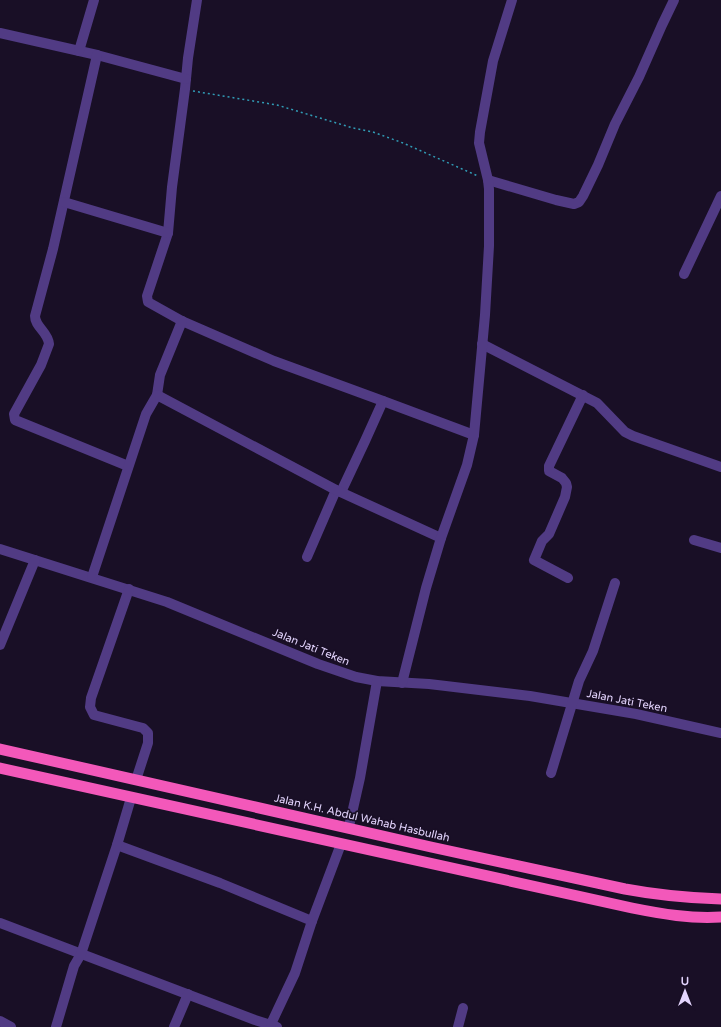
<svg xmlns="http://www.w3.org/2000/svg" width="721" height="1027" viewBox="0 0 721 1027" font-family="'Varela Round',sans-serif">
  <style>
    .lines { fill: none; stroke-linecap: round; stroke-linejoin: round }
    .path { stroke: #319cb6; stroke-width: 1.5; stroke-dasharray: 2 3; stroke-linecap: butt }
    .minor { stroke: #513b84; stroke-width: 10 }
    .trunk { stroke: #f358ba; stroke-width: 11 }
    .labels { text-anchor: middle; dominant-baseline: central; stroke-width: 3.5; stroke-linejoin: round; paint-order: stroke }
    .street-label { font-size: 11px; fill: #e4d5fe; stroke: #190f26 }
  </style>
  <rect width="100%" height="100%" fill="#190f26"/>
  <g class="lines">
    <polyline class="path" points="193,91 277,105 353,128 373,132 403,143 478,176"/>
    <g class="minor">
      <polyline points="197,0 188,58 185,89 172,187 168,233 147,296 148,302 182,321 274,361 383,401 474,435"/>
      <polyline points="0,33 97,55 186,79"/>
      <polyline points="79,51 94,0"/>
      <path d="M97 55 53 249 35 316C35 327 48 332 49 344L41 365 14 414 15 420 128 466"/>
      <polyline points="488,180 556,200 574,204 579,202 583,196 598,165 615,124 639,77 662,25 674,0"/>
      <polyline points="64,202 168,233"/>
      <polyline points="684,274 721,196"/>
      <polyline points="482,344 597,403 625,432 633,436 721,467"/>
      <polyline points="157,395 160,375 182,321"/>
      <polyline points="341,492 365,441 383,401"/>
      <polyline points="694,540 721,548"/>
      <polyline points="0,549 167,602 318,664 356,677 377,681 429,684 530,696 636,714 721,733"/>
      <polyline points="307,557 336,490"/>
      <polyline points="92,577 146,414 157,395 336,490 441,538"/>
      <polyline points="568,578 534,560 542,541 549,534 565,497 567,487 566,483 562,478 549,471 549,466 583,395"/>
      <polyline points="129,589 91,698 90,707 94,715 139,727 143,728 148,733 148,743 136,780"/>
      <polyline points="0,645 35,560"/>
      <polyline points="402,683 426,588 441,538 467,465 474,435 485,315 489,246 489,189 488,180 479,143 480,132 493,61 512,0"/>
      <polyline points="551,773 579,681 593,651 615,583"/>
      <polyline points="348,828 350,822 360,778 377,681"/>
      <polyline points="117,845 220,883 312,921"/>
      <polyline points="0,923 255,1020 277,1027"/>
      <polyline points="0,1021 11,1027"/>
      <polyline points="271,1024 295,973 312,921 341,844"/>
      <polyline points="56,1027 74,966 81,954 117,845 131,798"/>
      <polyline points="174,1027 188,994"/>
      <polyline points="458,1027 463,1008"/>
    </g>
    <g class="trunk">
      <path d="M0 749 431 847 625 889C657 895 688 898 721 899"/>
      <path d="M0 768 632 908C662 914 691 919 721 917"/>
    </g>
  </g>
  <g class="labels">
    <g class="street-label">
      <text transform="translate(311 647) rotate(22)">Jalan Jati Teken</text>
      <text transform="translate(627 701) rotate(11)">Jalan Jati Teken</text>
      <text transform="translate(362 818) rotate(13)">Jalan K.H. Abdul Wahab Hasbullah</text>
    </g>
  </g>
  <g transform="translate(685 991)" stroke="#190f26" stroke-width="3" paint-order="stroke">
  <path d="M0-3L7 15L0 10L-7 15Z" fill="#e4d5fe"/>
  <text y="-6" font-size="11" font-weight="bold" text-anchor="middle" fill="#e4d5fe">U</text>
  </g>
</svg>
